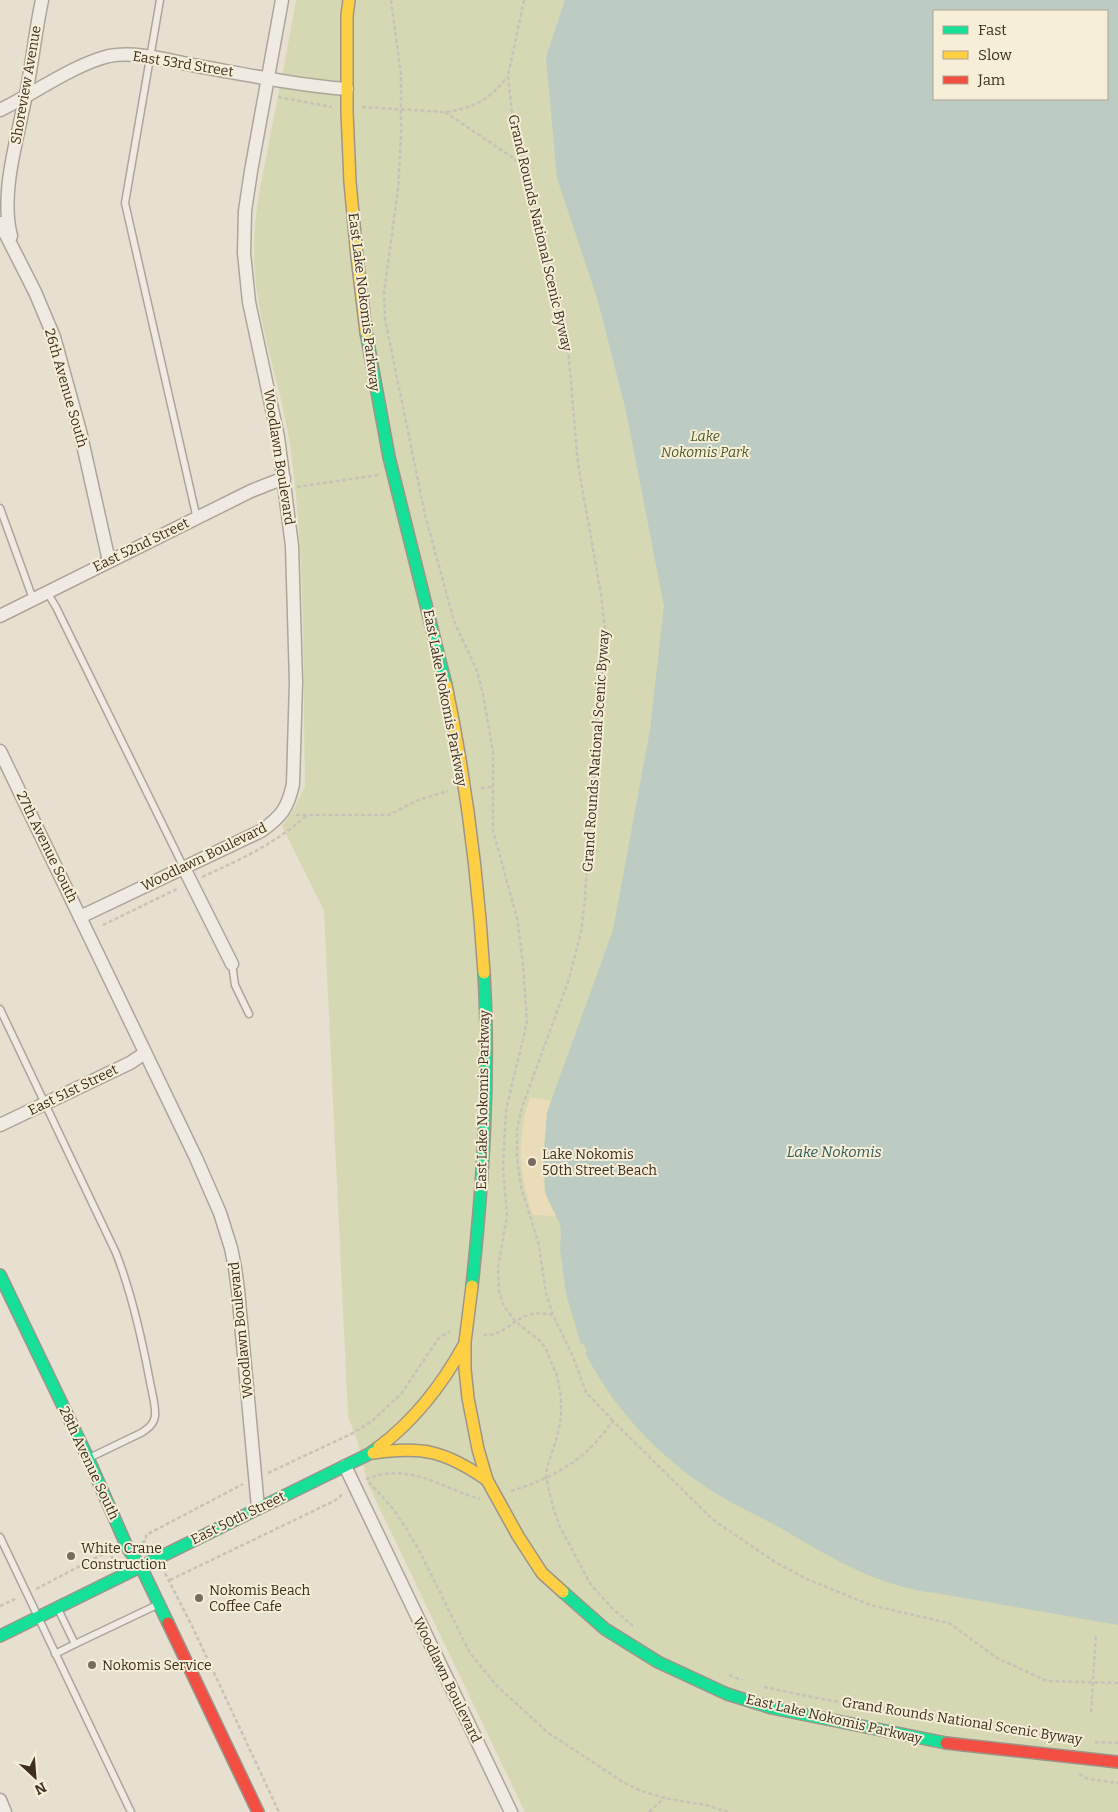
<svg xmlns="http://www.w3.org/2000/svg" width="1118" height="1812" viewBox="0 0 1118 1812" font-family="Bitter,serif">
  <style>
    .green { fill: #d6d7b3; fill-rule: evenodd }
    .sand { fill: #eadcb9 }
    .water { fill: #bcccc2; fill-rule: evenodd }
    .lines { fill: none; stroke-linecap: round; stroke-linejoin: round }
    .lane-casing { stroke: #ada599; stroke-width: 9 }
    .street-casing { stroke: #ada599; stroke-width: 15 }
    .fast-casing { stroke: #9c958a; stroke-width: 14 }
    .slow-casing { stroke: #9c958a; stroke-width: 14 }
    .jam-casing { stroke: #9c958a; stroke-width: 14 }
    .path { stroke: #c8c2b9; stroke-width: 2.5; stroke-dasharray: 4 2.5; stroke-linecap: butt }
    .lane { stroke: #efebe3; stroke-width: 6 }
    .street { stroke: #efebe3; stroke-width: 12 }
    .fast { stroke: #16e098; stroke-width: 11 }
    .slow { stroke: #ffcf43; stroke-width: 11 }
    .jam { stroke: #f24e42; stroke-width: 11 }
    .poi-dot { fill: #786c5e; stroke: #f7eed8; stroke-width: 2 }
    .labels { text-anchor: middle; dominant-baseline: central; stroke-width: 4; stroke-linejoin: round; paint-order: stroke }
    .street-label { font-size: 14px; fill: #3d2e20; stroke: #f7eed8 }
    .park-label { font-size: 14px; font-style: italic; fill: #4d5a26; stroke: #f7eed8 }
    .poi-label { font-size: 14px; fill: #3d2e20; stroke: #f7eed8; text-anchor: start }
    .water-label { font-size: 15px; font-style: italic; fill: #2f5d5a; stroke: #f7eed8 }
  </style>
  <rect width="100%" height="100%" fill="#e7e0d1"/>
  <path class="green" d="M296 0H1118V1812H525L368 1484 358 1443 348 1416 324 911 282 826 294 809 305 786C303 675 306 563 291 452 282 384 253 316 254 248 254 211 263 174 270 137 279 92 288 46 296 0ZM934 11H1107V99H934Z"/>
  <path class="sand" d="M530 1097 552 1101C544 1120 540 1176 546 1195 548 1202 553 1210 556 1216L533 1215C519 1176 516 1137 530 1097Z"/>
  <path class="water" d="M565 0H1118V1625L936 1593C881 1587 836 1561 789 1533 762 1517 732 1505 706 1487 655 1453 613 1407 585 1353L587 1351 583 1343 581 1344 566 1294 560 1249 561 1233 560 1224 545 1192 544 1153 547 1112 613 930 650 730 664 606 626 411 598 301 557 178 546 57ZM934 11H1107V99H934Z"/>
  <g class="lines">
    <g class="lane-casing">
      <g id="lane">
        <polyline points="160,0 125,203 197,519"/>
        <polyline points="0,508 33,599"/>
        <polyline points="47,592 56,607 184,868"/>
        <polyline points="232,964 235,985 249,1014"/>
        <path d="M0 1009 116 1253C132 1294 142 1339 150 1382 152 1393 156 1406 155 1416 154 1425 147 1429 141 1433L89 1458"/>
        <polyline points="0,1537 131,1812"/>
        <polyline points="75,1644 157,1605"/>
        <polyline points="55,1654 75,1644 58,1609"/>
      </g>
    </g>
    <g class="street-casing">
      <g id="street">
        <path d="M0 110C33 94 75 64 109 56 134 51 168 60 192 65 244 74 295 85 347 89"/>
        <polyline points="0,223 35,292 54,337 80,431 109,561"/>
        <path d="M11 236C0 194 17 141 25 99 32 66 35 33 42 0"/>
        <polyline points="0,616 251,491 284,478"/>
        <polyline points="0,751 196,1158 220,1213 231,1248 235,1268 238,1290 258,1508"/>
        <polyline points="184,868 232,964"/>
        <path d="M80 917 261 831C281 817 288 808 293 784L296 682 292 546 278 437 249 302 244 253 245 211 251 171 282 0"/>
        <polyline points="0,1125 130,1063 145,1053"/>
        <polyline points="345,1466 511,1812"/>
        <polyline points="0,1800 5,1812"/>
      </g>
    </g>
    <g class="fast-casing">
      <g id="fast">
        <polyline points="366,332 389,457 446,685"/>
        <polyline points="0,1275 88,1458 128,1549 141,1567 168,1623"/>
        <path d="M472 1286C483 1182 490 1078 484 973"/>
        <polyline points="563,1592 605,1629 658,1662 727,1694 772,1708 946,1743"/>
        <polyline points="0,1636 369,1454 379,1447"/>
      </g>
    </g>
    <g class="slow-casing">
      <g id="slow">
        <polyline points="349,0 347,16 347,112 350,182 357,257 366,332"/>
        <path d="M446 685C466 780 478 877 484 973"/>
        <polyline points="472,1286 465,1342 465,1369 468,1398 478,1449 487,1480 518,1536 542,1573 563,1592"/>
        <path d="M379 1447C416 1419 442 1385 464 1345"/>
        <path d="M373 1453C423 1446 445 1451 487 1480"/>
      </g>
    </g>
    <g class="jam-casing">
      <g id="jam">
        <polyline points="168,1623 258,1812"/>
        <polyline points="946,1743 1118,1762"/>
      </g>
    </g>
    <g class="path">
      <polyline points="391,0 401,75 401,136 398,189 384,293 385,319 425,515 454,621 477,671 483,694 493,752 493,831 517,918 523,963 527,1022 506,1110 503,1168 507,1216 498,1267 499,1291 504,1306 515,1321 540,1341 546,1349 557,1376 561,1397 561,1418 557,1437 547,1468 546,1477 553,1507 560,1527 591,1585 613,1609 633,1626"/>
      <polyline points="524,0 508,76 512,113 522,164 533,193 534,207 539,230 567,336 578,464 601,595 606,637 605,656 597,710 595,774 589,829 585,900 581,932 569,979 522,1107 517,1130 517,1158 521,1187 539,1245 546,1293 553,1315 573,1357 586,1392 613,1421"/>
      <polyline points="278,97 332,107"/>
      <path d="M362 107 445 112C473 108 490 100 507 77"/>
      <polyline points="445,112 522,164"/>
      <polyline points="297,487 378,475"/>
      <polyline points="481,788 492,787"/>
      <polyline points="296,815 389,815 418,800 448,791"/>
      <path d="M202 877C241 859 273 845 306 816"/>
      <polyline points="103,925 179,888"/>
      <path d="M483 1335C513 1336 515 1306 553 1315"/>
      <polyline points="268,1473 351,1434 371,1422 401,1394 438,1339 450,1331"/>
      <path d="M366 1479C410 1462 439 1487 480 1499"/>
      <polyline points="369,1482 394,1510 407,1530 419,1550 470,1653 497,1686 520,1707 547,1732 623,1782 641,1791 669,1799 706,1805 728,1812"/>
      <path d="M511 1491C538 1483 566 1470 587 1451 597 1442 605 1431 613 1421L712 1519 775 1562 807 1579 870 1605 949 1623 997 1658 1047 1681 1118 1683"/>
      <polyline points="142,1542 146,1541 146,1535 243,1484"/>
      <polyline points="109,1550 113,1559"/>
      <polyline points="165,1573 193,1628 279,1812"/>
      <polyline points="170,1580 334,1501 340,1497 342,1492"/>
      <polyline points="36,1589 111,1550"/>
      <polyline points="0,1606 17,1598"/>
      <polyline points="729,1675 742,1680"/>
      <polyline points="764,1687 812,1697 915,1716 1054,1737"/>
      <polyline points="1091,1712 1096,1634"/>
      <polyline points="1095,1742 1118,1743"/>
      <polyline points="1079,1774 1088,1779 1118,1783"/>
      <polyline points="649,1812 665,1797"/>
    </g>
    <use href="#lane" class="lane"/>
    <use href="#street" class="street"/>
    <use href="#fast" class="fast"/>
    <use href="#slow" class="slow"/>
    <use href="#jam" class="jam"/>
  </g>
  <g class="poi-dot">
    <circle cx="532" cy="1162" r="5"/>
    <circle cx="71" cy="1556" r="5"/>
    <circle cx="199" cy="1598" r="5"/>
    <circle cx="92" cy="1665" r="5"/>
  </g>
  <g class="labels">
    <g class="street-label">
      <text transform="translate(183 64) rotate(9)">East 53rd Street</text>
      <text transform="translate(26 85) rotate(-80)">Shoreview Avenue</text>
      <text transform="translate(540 233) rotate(77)">Grand Rounds National Scenic Byway</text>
      <text transform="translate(364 302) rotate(83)">East Lake Nokomis Parkway</text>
      <text transform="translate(66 388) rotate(74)">26th Avenue South</text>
      <text transform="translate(279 457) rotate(81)">Woodlawn Boulevard</text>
      <text transform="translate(141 545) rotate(-26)">East 52nd Street</text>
      <text transform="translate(445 698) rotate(79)">East Lake Nokomis Parkway</text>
      <text transform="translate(596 751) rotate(-86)">Grand Rounds National Scenic Byway</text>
      <text transform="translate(47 847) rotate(64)">27th Avenue South</text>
      <text transform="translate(204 857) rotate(-26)">Woodlawn Boulevard</text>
      <text transform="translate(73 1090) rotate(-26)">East 51st Street</text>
      <text transform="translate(483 1100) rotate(-89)">East Lake Nokomis Parkway</text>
      <text transform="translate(241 1330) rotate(-96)">Woodlawn Boulevard</text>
      <text transform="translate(89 1463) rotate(65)">28th Avenue South</text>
      <text transform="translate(238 1518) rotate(-26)">East 50th Street</text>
      <text transform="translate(447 1680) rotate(64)">Woodlawn Boulevard</text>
      <text transform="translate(834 1719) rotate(13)">East Lake Nokomis Parkway</text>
      <text transform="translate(962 1721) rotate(9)">Grand Rounds National Scenic Byway</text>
    </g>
    <g class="park-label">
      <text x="705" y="436">Lake<tspan x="705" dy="16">Nokomis Park</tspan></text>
    </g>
    <g class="poi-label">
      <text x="542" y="1154">Lake Nokomis<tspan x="542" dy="16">50th Street Beach</tspan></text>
      <text x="81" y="1548">White Crane<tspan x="81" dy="16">Construction</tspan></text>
      <text x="209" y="1590">Nokomis Beach<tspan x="209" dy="16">Coffee Cafe</tspan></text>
      <text x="102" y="1665">Nokomis Service</text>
    </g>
    <g class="water-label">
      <text x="834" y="1152">Lake Nokomis</text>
    </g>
  </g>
  <rect x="933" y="10" width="175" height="90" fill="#f7eed8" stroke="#ada18e"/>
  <rect x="943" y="26" width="25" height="8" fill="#16e098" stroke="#ada18e"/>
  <text x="978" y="35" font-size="15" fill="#3d2e20">Fast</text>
  <rect x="943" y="51" width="25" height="8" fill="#ffcf43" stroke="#ada18e"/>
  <text x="978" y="60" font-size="15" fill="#3d2e20">Slow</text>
  <rect x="943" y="76" width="25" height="8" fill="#f24e42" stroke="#ada18e"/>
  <text x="978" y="85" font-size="15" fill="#3d2e20">Jam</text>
  <g transform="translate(35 1777) rotate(154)" stroke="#f7eed8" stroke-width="4" paint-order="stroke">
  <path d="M0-4L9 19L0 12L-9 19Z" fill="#3d2e20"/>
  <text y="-8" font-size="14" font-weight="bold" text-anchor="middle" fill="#3d2e20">N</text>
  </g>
</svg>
